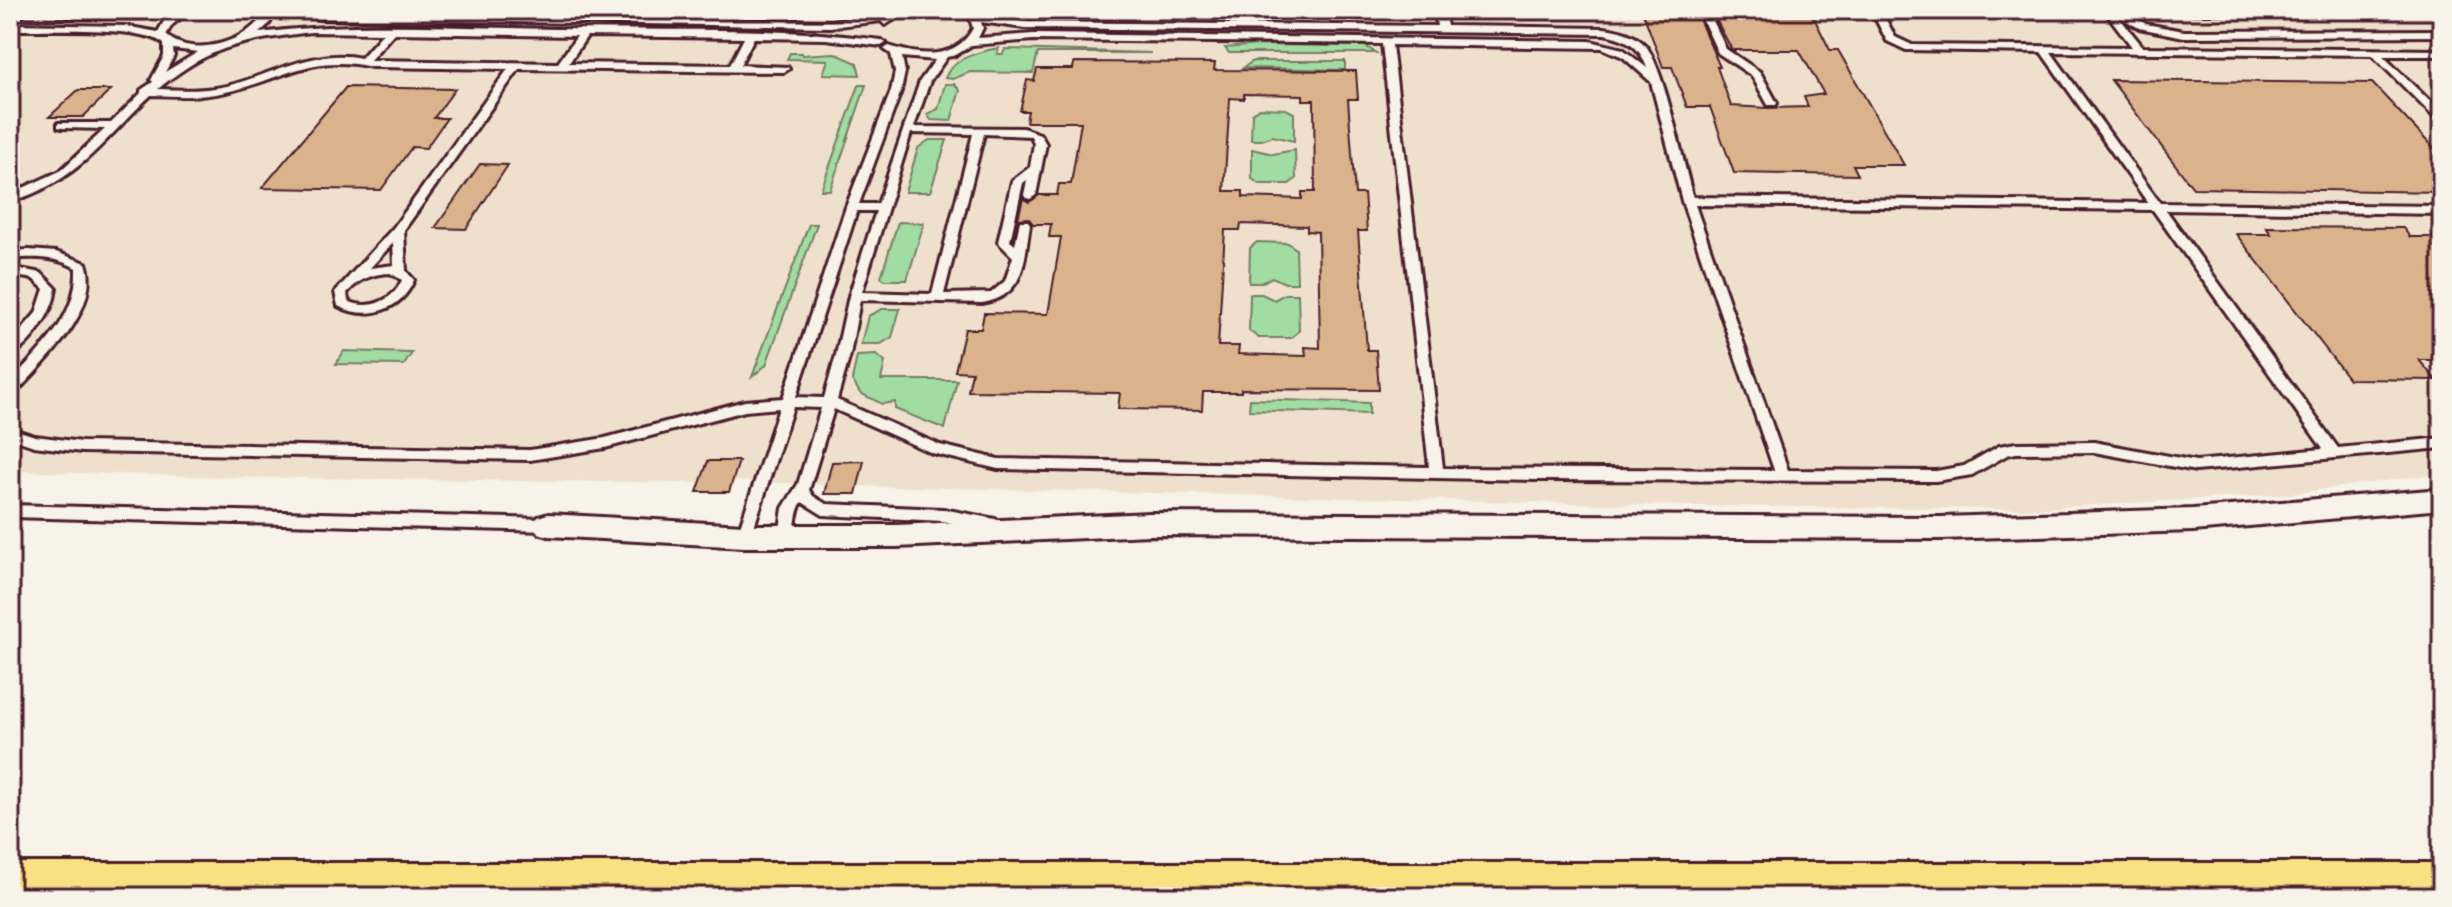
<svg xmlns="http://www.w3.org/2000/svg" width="2452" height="907" viewBox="0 0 2452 907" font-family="'Architects Daughter',sans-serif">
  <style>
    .built { fill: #eee0cc }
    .green { fill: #a1dca2; stroke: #767e66; stroke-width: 2 }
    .building { fill: #dab28b; stroke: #4a1f2b; stroke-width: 2; fill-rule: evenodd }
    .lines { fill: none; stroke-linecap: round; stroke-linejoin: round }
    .lane-casing { stroke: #4a1f2b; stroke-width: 6 }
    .street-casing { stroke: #4a1f2b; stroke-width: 6 }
    .highway-casing { stroke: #4a1f2b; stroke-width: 6 }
    .lane { fill: #f7f3e8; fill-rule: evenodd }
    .street { fill: #f7f3e8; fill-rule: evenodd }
    .highway { fill: #f9e181; fill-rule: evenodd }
  </style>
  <rect width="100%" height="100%" fill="#f7f3e8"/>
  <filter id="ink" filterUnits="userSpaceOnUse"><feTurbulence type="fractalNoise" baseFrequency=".0125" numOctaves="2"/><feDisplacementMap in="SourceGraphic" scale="16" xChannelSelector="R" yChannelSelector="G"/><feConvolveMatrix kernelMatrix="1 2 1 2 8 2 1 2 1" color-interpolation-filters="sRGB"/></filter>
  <g filter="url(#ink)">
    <polygon class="built" points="10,10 2442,10 2442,473 2289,494 2025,509 1694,506 859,486 856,494 824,494 826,485 733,481 729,492 697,492 700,483 224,477 10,471"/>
    <g class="green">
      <polygon points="1257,45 1365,46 1376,53 1229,53 1225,48"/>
      <path d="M999 48 997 54H1003L1005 49 1151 53H1038L1033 73 970 72 953 79 945 78C953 58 979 51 999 48Z"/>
      <polygon points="790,53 802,53 802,55 834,53 857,63 860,75 823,74 828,60 787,59"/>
      <polygon points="1253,61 1345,61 1345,70 1243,68"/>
      <polygon points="945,84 954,84 960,90 951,121 931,120 927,114 938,109"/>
      <polygon points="859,85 866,85 830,190 821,190"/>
      <polygon points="1259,108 1286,109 1294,113 1294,141 1272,136 1262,140 1251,140 1252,113"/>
      <polygon points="929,140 947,140 930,192 905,192 918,148"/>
      <polygon points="1252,149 1273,154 1295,150 1296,179 1289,184 1260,184 1252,179"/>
      <polygon points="898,222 924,223 907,280 885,280 881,277"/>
      <polygon points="809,224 817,224 766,365 752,377"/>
      <polygon points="1257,242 1288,243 1296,249 1297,283 1285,283 1272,277 1261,283 1249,283 1250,248"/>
      <polygon points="1250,294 1262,294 1274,300 1285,294 1298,294 1299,331 1291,338 1259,338 1249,331"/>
      <polygon points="882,309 900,309 892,337 881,344 861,344 868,316"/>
      <polygon points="344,351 412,353 404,365 336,364"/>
      <polygon points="876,355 885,362 881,380 957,380 945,429 895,409 895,402 882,404 860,393 852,380 857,356"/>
      <polygon points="1250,399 1369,403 1369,414 1249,410"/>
    </g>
    <g class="building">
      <polygon points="1642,10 1695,10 1720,67 1717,67 1731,106 1768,108 1808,107 1804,97 1824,94 1799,50 1732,50 1711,10 1761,10 1764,15 1813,16 1830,50 1838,50 1904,165 1853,165 1858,175 1734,173 1710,107 1687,107 1672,67 1663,67"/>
      <path d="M1074 62 1215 63 1214 70 1356 71 1358 99H1348L1355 194H1364L1367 231H1358L1367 350H1376L1379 390 1241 389V392H1203L1202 410 1118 409 1120 393 968 391 972 372 955 371 965 329H981L984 313 1048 314 1061 237H1049L1051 224H1033L1028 218 1018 219 1023 198 1029 202 1039 195H1057L1059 184H1071L1081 122H1026L1028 111H1020L1027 80 1034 81 1037 69H1073ZM1244 94 1303 95V100H1314L1315 192H1302V199L1243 197V191H1224L1230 98 1244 99ZM1241 224 1307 226V231L1318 232 1320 348 1305 347 1306 356 1238 354 1239 346H1218L1225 230H1240Z"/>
      <polygon points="2111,80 2372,83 2442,157 2442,192 2193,188"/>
      <polygon points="346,87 455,89 434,118 447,118 426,148 412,147 381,190 262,188"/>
      <polygon points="78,90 111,90 83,117 49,117"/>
      <polygon points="480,164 508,165 466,229 435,228"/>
      <polygon points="2266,227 2403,228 2410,237 2442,237 2442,360 2419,360 2436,380 2349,379 2236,234 2271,234"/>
      <polygon points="708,461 739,461 729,492 697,492"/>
      <polygon points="864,461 856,494 824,494 832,462"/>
    </g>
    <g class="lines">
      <g class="lane-casing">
        <g id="lane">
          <path d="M10 10 140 12 191 10 172 25 166 35C193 60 252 41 266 10H300L321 13 830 21 911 10 885 25 881 21 830 27 321 19 276 11 269 24 259 33C357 20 459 28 558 29 665 31 774 26 881 40L886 43 881 46 826 39 754 38 740 65 788 67 789 69 784 72 519 69 404 230 406 271 414 280C401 311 367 321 338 306L335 292 394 227 508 69 372 67C309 53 283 80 226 92 201 98 176 96 151 95 102 141 79 181 10 202V194L60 171 105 129 62 128 58 127V123H111L141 93V90L153 82 151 80 164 56V44C143 25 41 31 10 30V24L125 26 158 32 164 21 174 14 140 18 10 16ZM311 32 383 33 361 58C313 48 272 75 227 86 204 91 180 90 158 89 211 44 245 41 311 32ZM394 33 577 36 558 63 370 60ZM587 36 744 38 730 65 569 63ZM173 49 198 52 165 72 174 56ZM393 243 394 265 370 268ZM390 273 402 280C393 301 369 311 348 301L347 293C359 279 372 274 390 273Z"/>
          <path d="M958 10H970L978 15 1024 22 1437 26 1434 10H1444L1447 26 1604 28C1618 30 1633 33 1644 44 1663 62 1684 167 1693 197L2148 203 2041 52 1906 50 1887 41 1871 10H1881L1895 37 1912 45 2132 47 2104 10H2123L2146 24 2184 31 2442 30V36L2184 37 2139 28 2118 16 2143 47 2442 50V56H2383L2442 113V122L2438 121 2372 55 2051 52 2160 203 2442 206V214L2166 210 2338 448 2442 438V448L2196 471 2094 452 2016 453 2007 455 1972 475 1936 481 1536 480 998 469 932 453 834 409 809 490 813 496 826 504 943 509 995 519 1000 521 1002 525 1000 529 995 531 943 521 823 515 802 502C794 514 797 528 791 540H781L779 536 783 508 798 484 821 408 793 407 751 536 749 540H739L737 536 779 408 745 411 605 448 530 460 82 452 34 446 10 438V428L35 436 82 442 530 450 605 438 745 401 783 398 846 207 891 91 895 72 891 54 884 49 889 46C919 56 956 61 973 28L970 19ZM981 22 1024 28 1604 34C1626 38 1640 46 1647 68L1623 49 1590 41 1033 34 978 38 983 28ZM1033 40 1382 44 1429 467 998 459 940 445 837 400 850 355 860 300 982 303C1026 296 1024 260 1030 224L1028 221H1020L1015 245 1010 241 1023 183 1027 180 1024 195 1026 198 1030 199 1036 195 1046 144 1040 134 1023 128 914 127 930 81 947 57 956 55 972 45ZM1392 45 1602 48 1623 57 1651 82 1682 201 1774 470 1443 468ZM902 57 935 60 920 81 878 204H859L901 91 905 72ZM911 133 973 134 932 294 862 292ZM984 134 1031 136 1034 144 1030 167 1012 181 998 242 1013 257 1005 281 991 293 944 294ZM1695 205 2153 210 2323 449 2196 461 2094 442 2016 443 1999 446 1964 466 1936 471 1788 470ZM857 211H876L849 296 836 355 824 398 796 397Z"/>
          <polygon points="1698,10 1708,10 1726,49 1760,72 1777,103 1776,105 1768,105 1752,76 1718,53"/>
          <polygon points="2184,10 2442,10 2442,13 2189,13"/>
          <path d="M29 250 56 252 86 263C102 310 43 363 15 394L10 396V382C41 348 78 317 76 268 55 256 33 257 10 259V251Z"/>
          <path d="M10 267 41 273 56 288C54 311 31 346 10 356V343L36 313 44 289 33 279 10 275Z"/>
          <polygon points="10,505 548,519 553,521 555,525 553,529 548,531 10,517"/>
        </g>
      </g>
      <g class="street-casing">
        <polygon id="street" points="2442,489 2442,509 2193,531 1941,539 1149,535 897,547 744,547 548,536 538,533 534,525 538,517 548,514 744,525 897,525 1149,513 1941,517 2193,509"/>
      </g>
      <g class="highway-casing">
        <rect id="highway" x="10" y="863" width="2432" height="34"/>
      </g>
      <use href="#lane" class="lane"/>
      <use href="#street" class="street"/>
      <use href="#highway" class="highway"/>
    </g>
  </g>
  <rect width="2452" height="907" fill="none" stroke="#f7f3e8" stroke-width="40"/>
  <rect x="20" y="20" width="2412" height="867" fill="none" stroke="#4a1f2b" stroke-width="3" filter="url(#ink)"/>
</svg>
